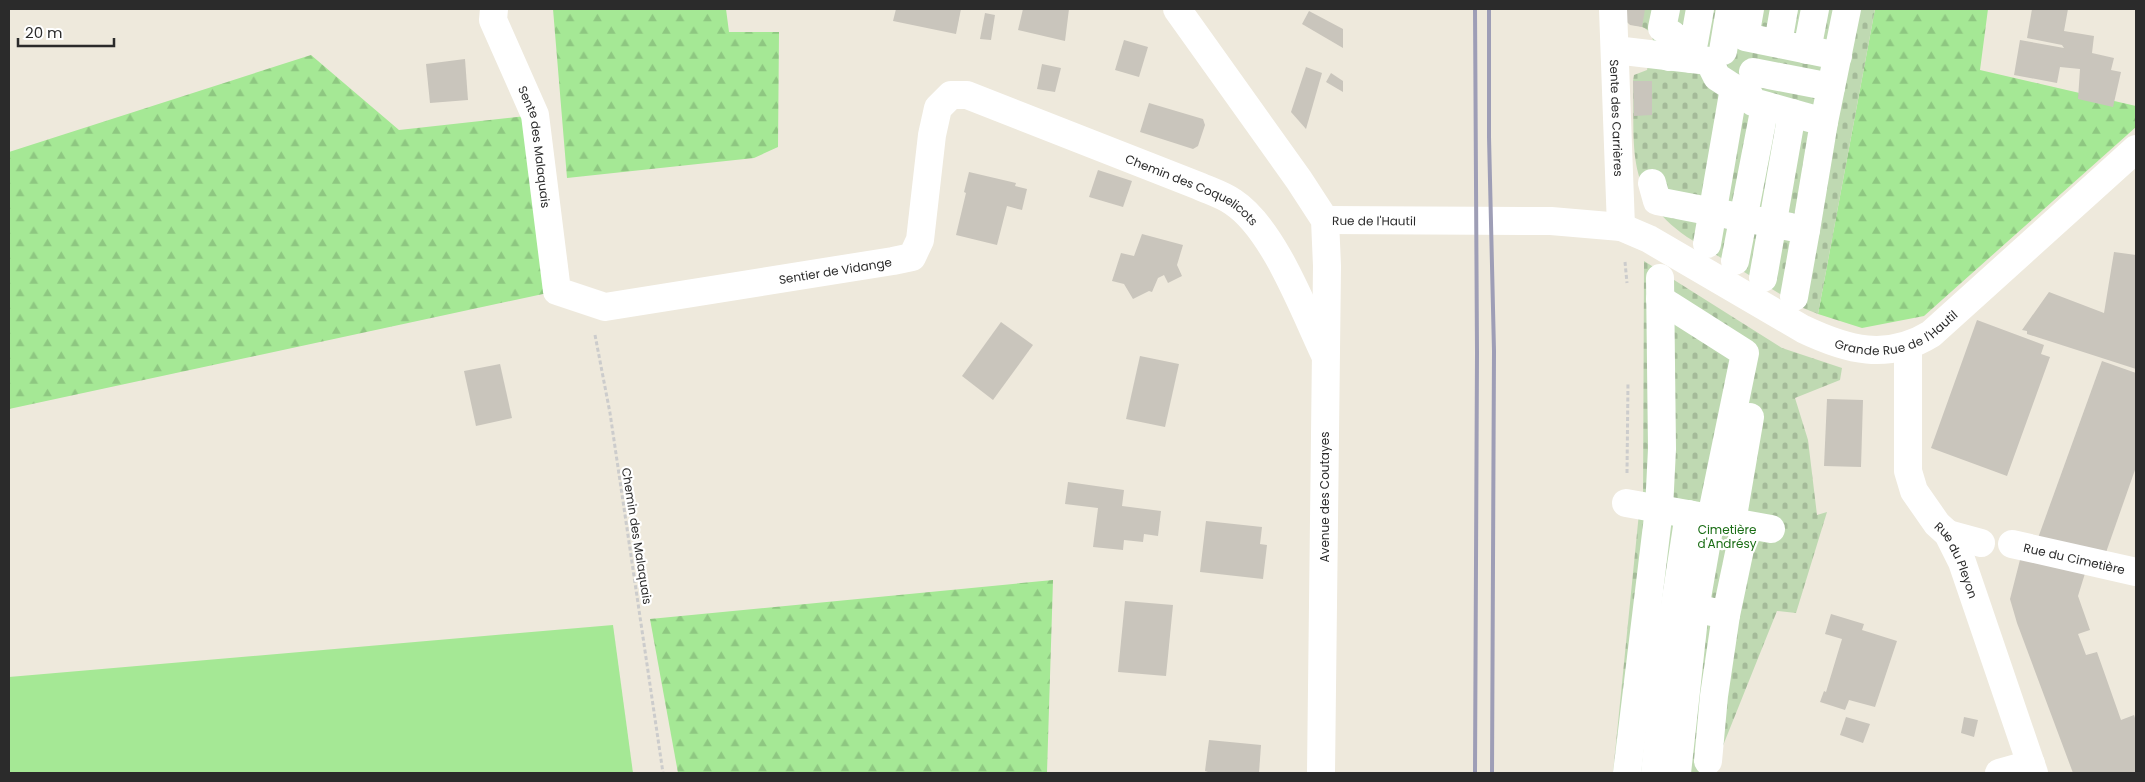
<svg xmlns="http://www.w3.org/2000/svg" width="2145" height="782" viewBox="0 0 2145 782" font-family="Poppins,sans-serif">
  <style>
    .grass { fill: #a5e895 }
    .forest { fill: url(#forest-firs) }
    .cemetery { fill: url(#cemetery-stones) }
    .building { fill: #c9c5bc }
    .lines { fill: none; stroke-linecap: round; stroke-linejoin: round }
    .path { stroke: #ccc; stroke-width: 3; stroke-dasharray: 4 2.5; stroke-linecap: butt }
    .minor { stroke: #fff; stroke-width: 28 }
    .rail { stroke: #9e9eb6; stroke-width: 4 }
    .labels { text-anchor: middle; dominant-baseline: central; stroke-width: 4.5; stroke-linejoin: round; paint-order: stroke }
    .street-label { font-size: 12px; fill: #2b2b2b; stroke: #fff }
    .park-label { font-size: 12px; fill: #1a6d15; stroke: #fff }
  </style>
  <defs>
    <pattern id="forest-firs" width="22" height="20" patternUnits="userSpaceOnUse" patternTransform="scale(1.25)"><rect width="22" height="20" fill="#a5e895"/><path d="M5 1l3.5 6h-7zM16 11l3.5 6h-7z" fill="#8ec781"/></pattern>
    <pattern id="cemetery-stones" width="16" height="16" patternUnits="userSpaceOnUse" patternTransform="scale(1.25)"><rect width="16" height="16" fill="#bfd9b2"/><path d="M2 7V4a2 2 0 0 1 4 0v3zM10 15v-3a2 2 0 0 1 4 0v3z" fill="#a4ba99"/></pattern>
  </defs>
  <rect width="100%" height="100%" fill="#eee9dc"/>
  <polygon class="grass" points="613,625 633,773 9,773 9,677"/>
  <g class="forest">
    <polygon points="553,9 726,9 729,32 779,32 778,147 754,158 567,178"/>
    <polygon points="1875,9 1988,9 1980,70 2136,106 2136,127 1924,316 1862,328 1818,314"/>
    <polygon points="311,55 399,130 535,115 557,291 9,409 9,152"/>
    <polygon points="1053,580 1047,773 678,773 650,619"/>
  </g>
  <g class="cemetery">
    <path d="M1621 9H1875L1818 314 1803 308 1687 237C1624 192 1635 151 1633 81L1634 75 1647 70C1651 57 1661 34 1642 27 1629 23 1631 27 1621 16Z"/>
    <polygon points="1644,261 1782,348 1842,368 1840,380 1795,398 1808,440 1817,515 1827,512 1796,613 1777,611 1712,773 1613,773 1639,513 1643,506"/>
  </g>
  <g class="building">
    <polygon points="896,9 961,9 956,34 893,21"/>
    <polygon points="1023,9 1069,9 1065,41 1018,30"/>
    <polygon points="1621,9 1645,9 1642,27 1630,25 1621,16"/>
    <polygon points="2032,9 2068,9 2064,31 2094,36 2092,53 2114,58 2111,70 2121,72 2113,107 2078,99 2080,69 2060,67 2057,83 2014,75 2020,40 2064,48 2062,45 2027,38"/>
    <polygon points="1309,11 1343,29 1343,48 1302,24"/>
    <polygon points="985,13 995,15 991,40 980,39"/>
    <polygon points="1124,40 1148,47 1139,77 1115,70"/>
    <polygon points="465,59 468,100 430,103 426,64"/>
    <polygon points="1042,64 1061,68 1055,92 1037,89"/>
    <polygon points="1306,67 1322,73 1306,129 1291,112"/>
    <polygon points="1331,73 1343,81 1343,92 1326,82"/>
    <polygon points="1633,81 1652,81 1652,115 1634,116"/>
    <polygon points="1149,103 1203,119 1205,125 1198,146 1193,149 1140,132"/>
    <polygon points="1098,170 1132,181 1123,207 1089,197"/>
    <polygon points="969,172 1016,183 1015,186 1027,189 1022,210 1007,206 997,245 956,235 966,193 964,192"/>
    <polygon points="1142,234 1183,245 1177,265 1182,276 1168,283 1164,275 1158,278 1152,292 1149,291 1133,299 1124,284 1112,281 1121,253 1134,256"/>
    <polygon points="2114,252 2136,255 2136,369 2027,334 2027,331 2022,330 2049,292 2104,313"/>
    <polygon points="1977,320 2044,345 2041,354 2050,357 2007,476 1931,448"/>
    <polygon points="1001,322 1033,345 993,400 962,376"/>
    <polygon points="1140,356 1179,364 1165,427 1126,419"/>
    <polygon points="2102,361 2136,373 2136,467 2103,561 2038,538"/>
    <polygon points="500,364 512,418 476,426 464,371"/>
    <polygon points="1827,399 1863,400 1861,467 1824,466"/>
    <polygon points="1068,482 1124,490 1122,506 1161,511 1158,536 1144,534 1143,542 1124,540 1123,550 1093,547 1098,508 1065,504"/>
    <polygon points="1206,521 1262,527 1260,544 1267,545 1263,579 1200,572"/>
    <polygon points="2022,552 2087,567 2078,596 2090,630 2078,634 2086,655 2097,652 2121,720 2134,715 2136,721 2136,773 2073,773 2017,623 2010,599"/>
    <polygon points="1125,601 1173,605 1166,676 1118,672"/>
    <polygon points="1831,614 1864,624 1862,630 1897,641 1875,707 1849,700 1845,710 1820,702 1824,691 1826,692 1842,639 1825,634"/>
    <polygon points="1846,717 1870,724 1863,743 1840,735"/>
    <polygon points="1964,717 1978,720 1974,737 1961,733"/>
    <polygon points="1209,740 1261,745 1259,773 1211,773 1205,771"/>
  </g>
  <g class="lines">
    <g class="path">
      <polyline points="1625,262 1627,283"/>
      <polyline points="595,335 610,413 663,773"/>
      <polyline points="1627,473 1628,382"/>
    </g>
    <g class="minor">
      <path id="s1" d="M494 9 493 20 535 115 557 291 605 307 893 261 912 257 920 240 932 135 938 108 951 95H967L1199 186C1210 191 1223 195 1233 202 1274 229 1304 311 1325 355"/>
      <polyline points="1177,9 1299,180 1325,220 1327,266 1321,773"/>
      <path id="s2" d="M1613 9 1621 227"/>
      <polyline points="1666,9 1662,28 1673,35 1669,57"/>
      <polyline points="1750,9 1745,37 1838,56"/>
      <polyline points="1778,43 1784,9"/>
      <polyline points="1615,50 1709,61 1717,77 1734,88 1707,244"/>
      <polyline points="1807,50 1815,9"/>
      <polyline points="1723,51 1730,9"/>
      <polyline points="1691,59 1700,9"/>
      <polyline points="1753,72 1831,87"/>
      <polyline points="1734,88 1749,95 1753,102 1792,113 1763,278"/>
      <polyline points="1792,113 1824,122 1806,230"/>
      <polyline points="1824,122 1847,9"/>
      <polyline points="1652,183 1657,201 1806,230 1794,297"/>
      <path id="s3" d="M1325 220 1551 221 1621 227 1649 239 1803 329C1847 350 1887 361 1931 334L2136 149"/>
      <polyline points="1735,261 1765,106"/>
      <polyline points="1660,299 1745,353 1711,518 1695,609 1677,773"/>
      <path id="s4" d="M1908 346V471L1914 491 1937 524 1948 534 1962 562 2034 773"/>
      <polyline points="1626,503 1771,529"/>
      <polyline points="1732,522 1750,417"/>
      <polyline points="1948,534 1981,543"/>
      <path id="s5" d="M2012 544 2136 572"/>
      <polyline points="1708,611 1726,615 1745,525"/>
      <polyline points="1650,654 1667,657 1655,773"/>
      <polyline points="1667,657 1689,514"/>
      <polyline points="1708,761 1714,696 1726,615"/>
      <polyline points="1627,773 1659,509 1662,449 1660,278"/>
      <polyline points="1999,773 2031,764"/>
    </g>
    <g class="rail">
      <polyline points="1475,9 1477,353 1475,773"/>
      <polyline points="1489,9 1489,137 1494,351 1492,773"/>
    </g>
  </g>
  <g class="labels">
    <g class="street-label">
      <text stroke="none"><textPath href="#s2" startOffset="109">Sente des Carrières</textPath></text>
      <text stroke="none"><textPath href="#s1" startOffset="146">Sente des Malaquais</textPath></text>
      <text stroke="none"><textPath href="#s1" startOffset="1085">Chemin des Coquelicots</textPath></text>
      <text stroke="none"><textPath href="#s3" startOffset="49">Rue de l'Hautil</textPath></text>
      <text stroke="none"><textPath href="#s1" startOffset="576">Sentier de Vidange</textPath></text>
      <text stroke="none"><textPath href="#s3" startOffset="606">Grande Rue de l'Hautil</textPath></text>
      <text transform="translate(1324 497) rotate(-90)">Avenue des Coutayes</text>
      <text transform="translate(637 536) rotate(81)">Chemin des Malaquais</text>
      <text stroke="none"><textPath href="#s5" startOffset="64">Rue du Cimetière</textPath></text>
      <text stroke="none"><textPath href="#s4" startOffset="228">Rue du Pleyon</textPath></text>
    </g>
    <g class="park-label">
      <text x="1727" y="529">Cimetière<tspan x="1727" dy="14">d'Andrésy</tspan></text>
    </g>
  </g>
  <rect width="2145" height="782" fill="none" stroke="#2b2b2b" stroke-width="20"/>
  <path d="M18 38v8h96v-8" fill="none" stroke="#2b2b2b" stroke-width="2.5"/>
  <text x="25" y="38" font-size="15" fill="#2b2b2b" stroke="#ffffff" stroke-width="4" paint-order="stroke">20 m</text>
</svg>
